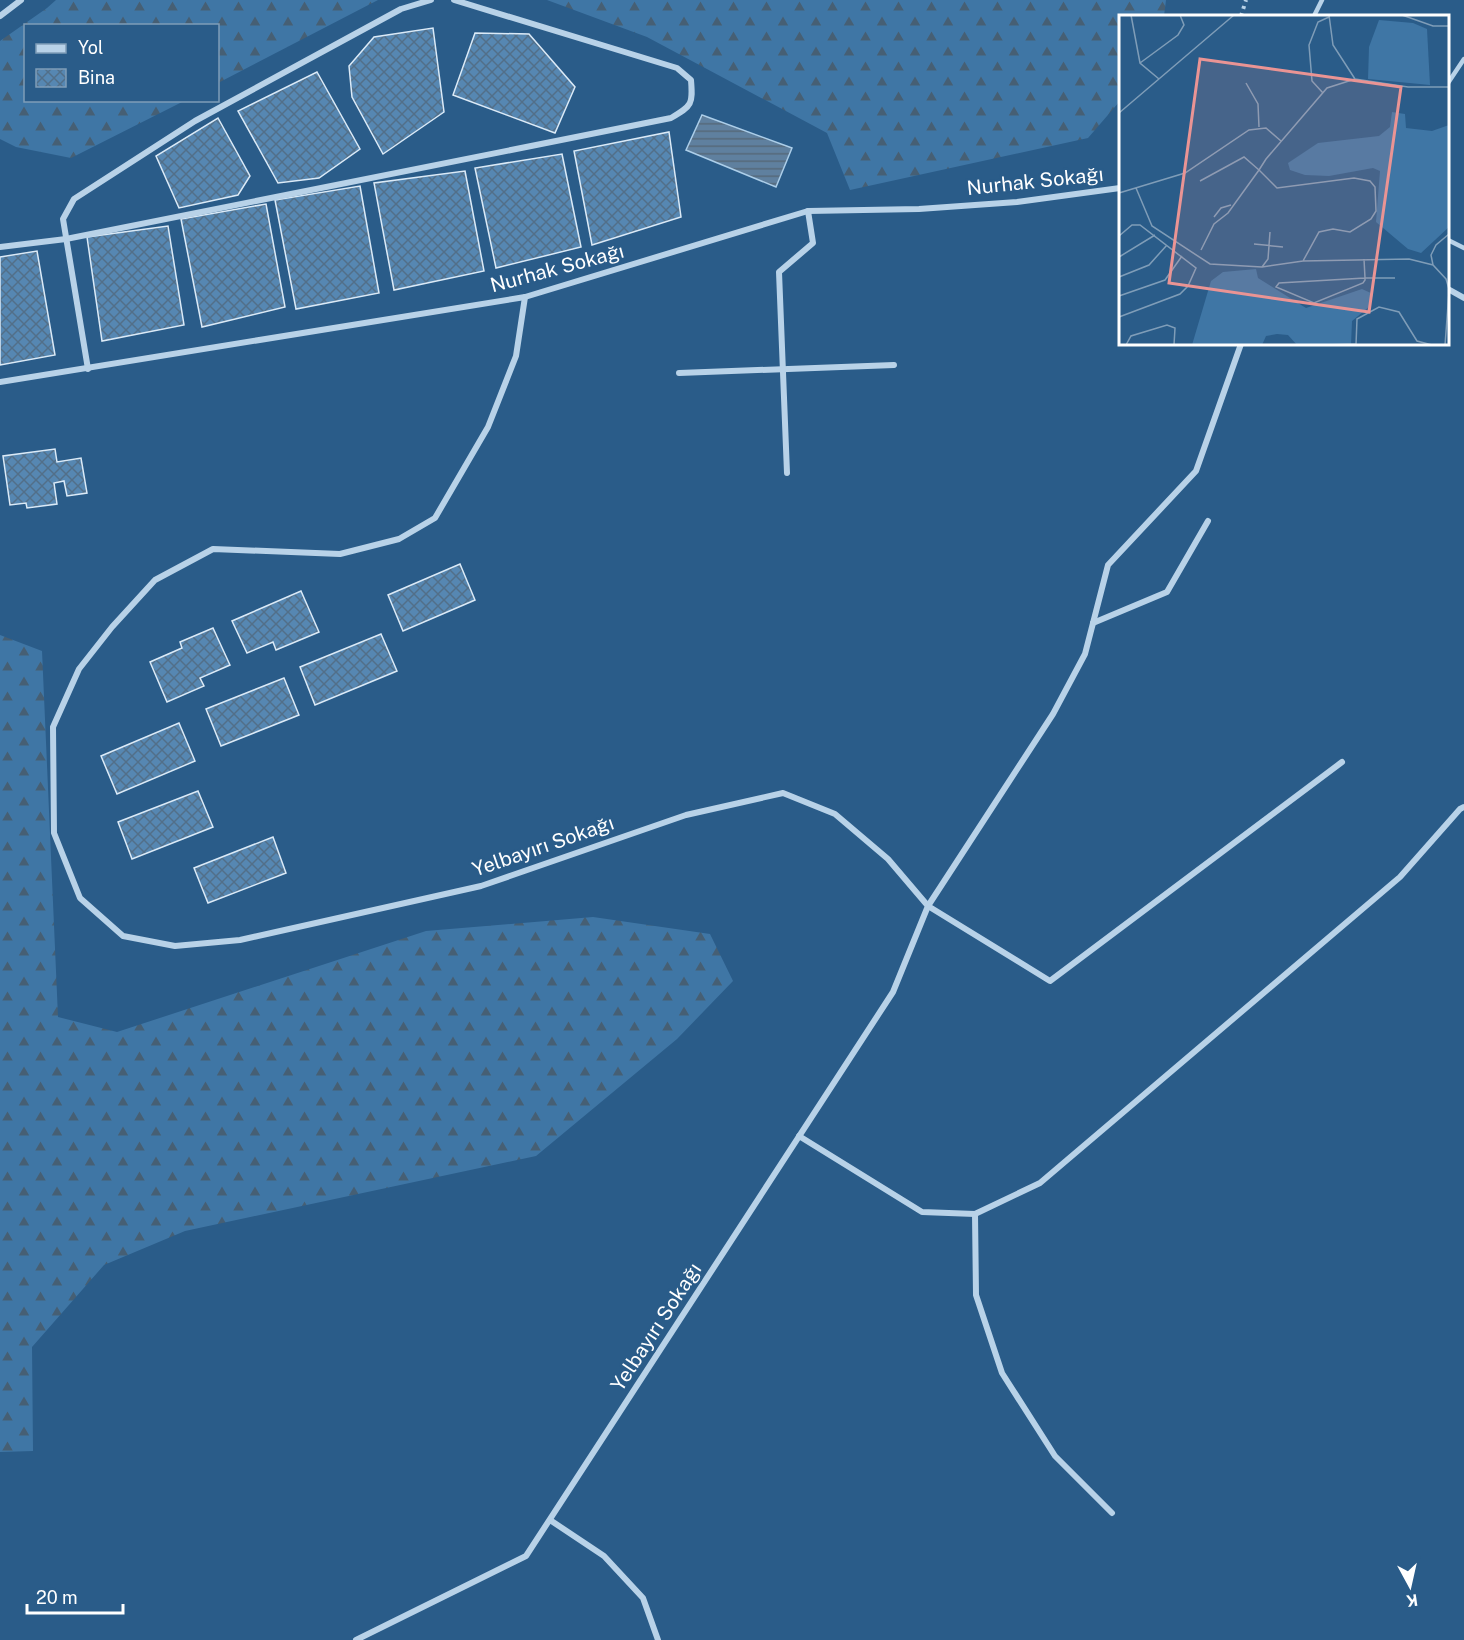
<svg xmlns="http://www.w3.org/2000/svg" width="1464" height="1640" viewBox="0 0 1464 1640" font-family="'Public Sans',sans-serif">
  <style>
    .forest { fill: url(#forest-firs) }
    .water { fill: url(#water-rules); stroke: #accee9; stroke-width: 1.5 }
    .building { fill: url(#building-cross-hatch); stroke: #dbeaf7; stroke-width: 1.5 }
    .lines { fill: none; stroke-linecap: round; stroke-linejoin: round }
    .path { stroke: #b8d2e8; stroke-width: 4; stroke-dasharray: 3 4.5; stroke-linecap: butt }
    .service { stroke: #b8d2e8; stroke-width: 4.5 }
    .minor { stroke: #b8d2e8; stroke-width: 6 }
    .labels { text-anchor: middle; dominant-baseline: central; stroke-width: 5; stroke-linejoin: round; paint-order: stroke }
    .street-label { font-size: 20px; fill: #fff; stroke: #2a5c89 }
    .inset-road { fill: none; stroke: #7f9db8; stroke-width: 1.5 }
    .view { fill: #ea9494; fill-opacity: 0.15; stroke: #ea9494; stroke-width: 3 }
    .inset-edge { fill: none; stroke: #fff; stroke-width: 3 }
  </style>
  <defs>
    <pattern id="forest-firs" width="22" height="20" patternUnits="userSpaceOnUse" patternTransform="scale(1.5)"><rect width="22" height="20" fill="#3f76a5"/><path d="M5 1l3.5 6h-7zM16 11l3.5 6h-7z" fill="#465f74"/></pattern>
    <pattern id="water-rules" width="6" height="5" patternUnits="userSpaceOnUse" patternTransform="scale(1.5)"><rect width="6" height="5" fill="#5f809f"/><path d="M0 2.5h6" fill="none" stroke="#56697a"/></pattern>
    <pattern id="building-cross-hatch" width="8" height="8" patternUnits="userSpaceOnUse" patternTransform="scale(1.5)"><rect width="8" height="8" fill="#5687b2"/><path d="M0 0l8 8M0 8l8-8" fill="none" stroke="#526f89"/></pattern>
  </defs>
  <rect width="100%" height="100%" fill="#2a5c89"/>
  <g class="forest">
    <polygon points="56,0 378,0 218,83 218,26 26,26 26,100 184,101 71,158 16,147 0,139 0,41 47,8"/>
    <polygon points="547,0 1166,0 1164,16 1120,16 1120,101 1088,138 850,190 827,133 647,37"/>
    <polygon points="0,635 42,651 58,1017 117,1032 426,931 593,917 710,934 733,981 677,1039 536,1156 185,1231 104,1265 32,1347 33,1451 0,1452"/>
  </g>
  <polygon class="water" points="702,115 792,148 776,187 686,150"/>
  <g class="building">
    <polygon points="433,28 444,112 383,154 352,97 349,66 374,37"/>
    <polygon points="475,33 529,34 575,87 555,133 453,95"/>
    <polygon points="317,72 360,149 319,178 278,183 238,111"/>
    <polygon points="218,118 250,176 238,195 179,208 156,156"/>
    <polygon points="669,132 681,217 592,245 574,151"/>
    <polygon points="562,154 581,247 496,268 475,168"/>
    <polygon points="465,171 484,271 394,290 374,183"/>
    <polygon points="360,186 379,293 296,309 275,200"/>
    <polygon points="266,204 285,307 202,327 181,219"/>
    <polygon points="168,226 184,325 102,341 87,237"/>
    <polygon points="37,251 55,355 0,365 0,257"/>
    <polygon points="55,449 57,462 81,458 87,493 67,496 64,481 54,483 57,504 27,508 26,503 10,505 3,456"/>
    <polygon points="460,564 475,600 403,631 388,595"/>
    <polygon points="301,591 319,632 276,650 273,642 247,653 232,621"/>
    <polygon points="213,628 230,665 200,678 204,686 167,702 150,662 182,648 180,642"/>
    <polygon points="381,634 397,671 315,705 300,667"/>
    <polygon points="284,678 299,715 221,746 206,709"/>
    <polygon points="179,723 195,761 117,794 101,756"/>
    <polygon points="198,791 213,827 132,859 118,822"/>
    <polygon points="273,837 286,873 208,903 194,868"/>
  </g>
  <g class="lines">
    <polyline class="path" points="1241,16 1246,0"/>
    <g class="service">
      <polyline points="1314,16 1322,0"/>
      <polyline points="1448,83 1464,59"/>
      <polyline points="1448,240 1464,248"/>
    </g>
    <g class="minor">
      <polyline points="0,16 21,0"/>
      <path d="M0 247 66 239 671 118C692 106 693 104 691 80L677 68 454 0"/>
      <polyline points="1448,289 1464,298"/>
      <polyline points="1241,344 1196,471 1108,565 1085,654 1053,714 928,906 1050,981 1342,762"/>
      <polyline points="88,369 63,219 74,199 195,121 401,9 431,0"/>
      <polyline points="679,373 894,365"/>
      <polyline points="0,382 525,297 808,211 919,209 1017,202 1120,188"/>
      <polyline points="787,473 779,272 813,243 808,211"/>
      <polyline points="1093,623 1167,592 1208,521"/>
      <polyline points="799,1136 922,1212 975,1214 1040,1183 1400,877 1460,809 1464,807"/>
      <polyline points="975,1214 976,1295 1002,1373 1055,1456 1112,1513"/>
      <polyline points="550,1520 604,1556 643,1598 658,1640"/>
      <polyline points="356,1640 526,1556 893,992 928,906 888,859 835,814 783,793 686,815 481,886 240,940 175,946 123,936 80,898 54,833 53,727 79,669 112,627 155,580 213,549 340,554 399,539 435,518 488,427 516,356 525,297"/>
    </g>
  </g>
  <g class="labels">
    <g class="street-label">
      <text transform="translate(1035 181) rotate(-6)">Nurhak Sokağı</text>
      <text transform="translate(557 268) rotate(-15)">Nurhak Sokağı</text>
      <text transform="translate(543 846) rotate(-19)">Yelbayırı Sokağı</text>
      <text transform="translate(656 1327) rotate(-57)">Yelbayırı Sokağı</text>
    </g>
  </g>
  <g transform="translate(1119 15)">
    <rect width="330" height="330" fill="#2a5c89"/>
    <path d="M273 97 286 99 287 113 313 116 330 110V212L302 238 289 234 257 207 261 156 254 153 210 161 186 160 171 155 169 148 199 128 260 121 271 112ZM137 254 139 263 187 293 243 274 254 279 251 291 233 306 232 330H178L169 320 158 319 147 321 143 330H73L92 266 104 257Z" fill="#3f76a5"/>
    <path d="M260 5 294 8 308 14 311 70 249 64 250 32Z" fill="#3f76a5"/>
    <path class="inset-road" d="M12 0 21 48 40 64M210 0 214 30 236 64M283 0 314 11H330M21 48 59 20 65 10 61 0M127 68 139 89 140 112M204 78 193 66 190 30 199 7 210 2M0 98 115 0M81 166 125 142 140 155 109 198 95 209 82 235M17 173 33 211 91 249 143 252 184 246 290 244 314 250 327 264 330 274M0 178 66 158 130 115 147 113 162 126M95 202 102 193 112 190M0 221 13 210H21L77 253 69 271 61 279 0 302M135 229 164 232M0 242 36 220M245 244 246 263V265L244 268 195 288 157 272 160 268 246 263H276M184 246 200 217 214 214 231 217 252 204 257 196 256 172 251 166 235 163 158 173 140 155 147 144 208 73 236 64 289 72H330M314 250 312 240 317 230 330 219M143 252 149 244 151 217M0 262 30 250 48 230M0 281 46 265 63 241M7 330 12 321 48 310 56 313 55 330M205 330 237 329M237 330 238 304 260 292 280 297 298 326 313 330M326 330 330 277"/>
    <path class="view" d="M81 44 282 72 250 297 50 268Z"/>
    <rect width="330" height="330" class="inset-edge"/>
  </g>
  <rect x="24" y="24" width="195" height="78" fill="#2a5c89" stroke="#7f9db8" stroke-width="1.5"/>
  <rect x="36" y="44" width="30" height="9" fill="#b8d2e8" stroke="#7f9db8" stroke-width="1.5"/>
  <text x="78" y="54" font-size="18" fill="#ffffff">Yol</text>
  <rect x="36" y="69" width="30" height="18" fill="url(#building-cross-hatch)" stroke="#7f9db8" stroke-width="1.5"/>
  <text x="78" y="84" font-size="18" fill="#ffffff">Bina</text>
  <g transform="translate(1410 1586) rotate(172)" stroke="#2a5c89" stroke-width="4.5" paint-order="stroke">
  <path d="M0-4.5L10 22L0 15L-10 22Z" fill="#ffffff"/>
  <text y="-9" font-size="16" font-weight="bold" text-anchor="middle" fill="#ffffff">K</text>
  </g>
  <path d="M27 1604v9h96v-9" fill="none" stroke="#ffffff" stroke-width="3"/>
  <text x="36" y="1604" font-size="18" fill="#ffffff" stroke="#2a5c89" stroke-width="4.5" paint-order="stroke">20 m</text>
</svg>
